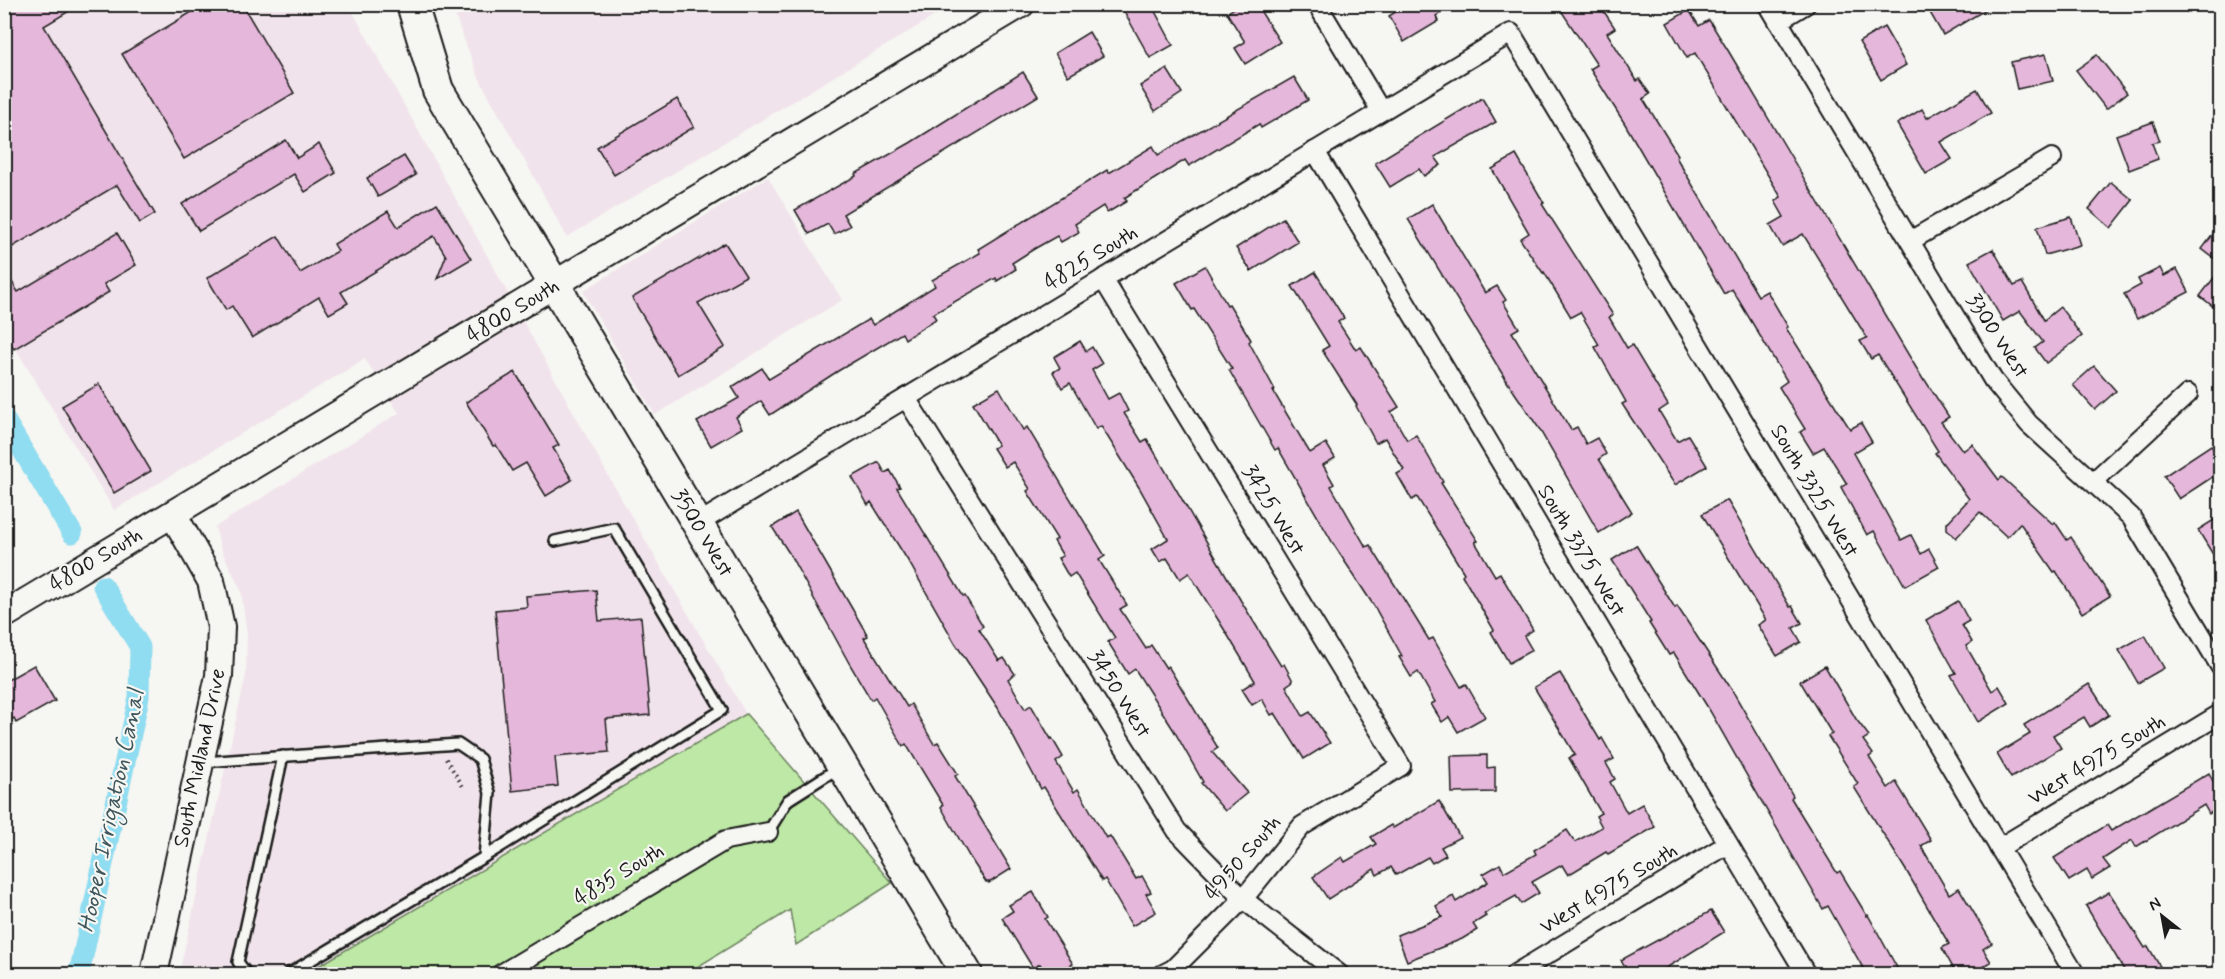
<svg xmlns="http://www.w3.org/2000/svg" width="2225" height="979" viewBox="0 0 2225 979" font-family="Mynerve,sans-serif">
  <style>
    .built { fill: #f1e3eb }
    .green { fill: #bde8a5; stroke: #6c8260; stroke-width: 1.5 }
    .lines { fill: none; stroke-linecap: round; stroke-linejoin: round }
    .canal { stroke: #90dcf0; stroke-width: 21 }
    .building { fill: #e5b7da; stroke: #1c1c1c; stroke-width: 1.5 }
    .lane-casing { stroke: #1c1c1c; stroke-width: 14 }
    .street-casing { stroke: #1c1c1c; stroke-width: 22 }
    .secondary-casing { stroke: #1c1c1c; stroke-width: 30 }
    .primary-casing { stroke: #1c1c1c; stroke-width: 34 }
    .path { stroke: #1c1c1c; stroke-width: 4; stroke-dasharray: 1.5 4.5; stroke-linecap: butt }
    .lane { stroke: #f6f6f2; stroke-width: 9 }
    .street { stroke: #f6f6f2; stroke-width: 18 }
    .secondary { stroke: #f6f6f2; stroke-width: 26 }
    .primary { stroke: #f6f6f2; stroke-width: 30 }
    .labels { text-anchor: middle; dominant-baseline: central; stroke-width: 4.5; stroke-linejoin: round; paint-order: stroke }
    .street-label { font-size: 22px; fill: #1c1c1c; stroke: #f6f6f2 }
    .water-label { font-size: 24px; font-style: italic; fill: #3f565c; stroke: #f6f6f2 }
  </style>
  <rect width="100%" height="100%" fill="#f6f6f2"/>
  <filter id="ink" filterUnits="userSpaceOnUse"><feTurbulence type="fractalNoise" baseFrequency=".0167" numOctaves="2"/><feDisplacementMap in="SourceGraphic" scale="12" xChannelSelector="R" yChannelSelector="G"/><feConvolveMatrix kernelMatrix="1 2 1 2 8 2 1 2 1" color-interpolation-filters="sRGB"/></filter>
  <g filter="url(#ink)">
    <g class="built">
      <polygon points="5,5 349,5 615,488 746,714 305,974 179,974 246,675 247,635 241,590 221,549 215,527 399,413 365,359 114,510 5,331"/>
      <polygon points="451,5 953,5 567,237 479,78"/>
      <polygon points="768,177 842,300 655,415 583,291"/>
    </g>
    <polygon class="green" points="746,714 892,883 796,945 790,910 686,974 305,974"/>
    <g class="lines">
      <g class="canal">
        <polyline points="4,419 72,533"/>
        <polyline points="79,974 139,697 140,647 103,586"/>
      </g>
    </g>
    <g class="building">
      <polygon points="4,4 81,4 44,26 155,214 140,223 117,185 4,252"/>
      <polygon points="205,4 242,4 294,93 184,159 122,54"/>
      <polygon points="1120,4 1151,4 1173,45 1150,58"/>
      <polygon points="1240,4 1256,4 1280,42 1245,64 1235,48 1245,42 1227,13"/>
      <polygon points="1408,4 1455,4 1436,16 1439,21 1404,42 1389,16"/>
      <polygon points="1573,4 1599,4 1615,28 1607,33 1637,81 1640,79 1650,94 1643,99 1678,155 1676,157 1758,296 1767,291 1788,327 1786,328 1850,429 1861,423 1872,442 1853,453 1901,540 1911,535 1921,554 1929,549 1939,567 1905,586 1874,531 1867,535 1841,487 1847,484 1824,447 1813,453 1800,432 1805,429 1779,387 1787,381 1732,289 1724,294 1625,124 1590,69 1597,65 1562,12"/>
      <polygon points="1925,4 1995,4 1943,35"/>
      <polygon points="1689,10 1699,26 1709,20 1729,52 1924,381 1925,380 1949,417 1941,422 1963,451 1972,444 1999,480 2002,477 2053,524 2055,522 2067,540 2071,537 2110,596 2082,613 2056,571 2054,572 2020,523 2007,537 1980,512 1956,538 1947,529 1947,523 1969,499 1935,453 1938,451 1878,355 1871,359 1860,341 1867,338 1803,234 1782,246 1770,225 1784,217 1775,201 1781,197 1695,53 1687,58 1667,23"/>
      <polygon points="1884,27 1906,65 1881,80 1859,42"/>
      <polygon points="1089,32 1103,56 1068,76 1055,53"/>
      <polygon points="2046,54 2053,81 2017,89 2011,62"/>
      <polygon points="2097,55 2127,93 2106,109 2076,70"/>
      <polygon points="1167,69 1182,93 1155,111 1140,86"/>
      <polygon points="1023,72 1038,96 843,214 850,226 834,234 828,224 809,234 795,210 856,176 855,174 910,143"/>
      <polygon points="1294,77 1308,100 1261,128 1259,124 1189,166 1185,160 1124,198 1127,201 1107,213 1103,206 1075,224 1079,232 1061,242 1057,236 1034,249 1012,263 1016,269 997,281 996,278 933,314 936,319 905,339 902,333 838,371 770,415 761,401 736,417 742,428 711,446 697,422 739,398 732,387 762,368 769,379 869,319 873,325 935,286 932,280 980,253 978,249 1107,170 1109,173 1153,146 1158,155"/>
      <polygon points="1977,89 1991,113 1941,142 1952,159 1926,174 1897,124 1922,109 1927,118"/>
      <polygon points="1482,98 1496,122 1435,157 1441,165 1424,176 1419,169 1390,187 1375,163"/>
      <polygon points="677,99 694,127 614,175 597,147"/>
      <polygon points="2153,122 2160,141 2152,143 2158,159 2129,170 2116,135"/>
      <polygon points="286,140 297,158 319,144 336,173 305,192 294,174 199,231 182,204"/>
      <polygon points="1516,155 1544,203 1542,204 1613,315 1609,317 1627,348 1632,345 1668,405 1659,411 1677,441 1688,435 1707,466 1675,485 1622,404 1626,402 1595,347 1599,345 1580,312 1571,317 1544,272 1543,273 1520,239 1529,233 1492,169"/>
      <polygon points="404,156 416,175 378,197 367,178"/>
      <polygon points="2111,182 2133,200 2111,228 2089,209"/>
      <polygon points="437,203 471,259 437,279 446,256 434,236 341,292 348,303 329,314 319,297 252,338 232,306 226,310 207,278 278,236 300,273 338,251 334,244 388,211 398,227"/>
      <polygon points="1432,204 1485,293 1497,286 1506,300 1503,302 1519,328 1512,332 1571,430 1577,427 1586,444 1597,438 1606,454 1599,459 1632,512 1599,533 1538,427 1506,380 1408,219"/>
      <polygon points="2071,217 2080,245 2045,255 2037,227"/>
      <polygon points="1283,218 1298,242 1251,271 1236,248"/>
      <polygon points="2220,225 2220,263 2202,249"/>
      <polygon points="117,233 136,265 104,284 109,292 14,349 4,332 4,269 18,292"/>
      <polygon points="725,243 746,276 698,303 725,347 678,375 632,298"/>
      <polygon points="1993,249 2014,286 2022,282 2044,320 2060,307 2082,336 2046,363 2035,348 2043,342 2020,311 2003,321 1969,262"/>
      <polygon points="1205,266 1227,305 1229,304 1248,335 1251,340 1249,342 1275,390 1273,391 1310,453 1326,443 1335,458 1323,465 1334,484 1331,486 1366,547 1370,545 1429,640 1433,638 1461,687 1466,684 1485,717 1458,732 1449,717 1442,722 1431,704 1435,702 1418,672 1411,677 1399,657 1402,656 1374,606 1334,545 1278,448 1275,450 1229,370 1232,369 1194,309 1192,310 1176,283"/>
      <polygon points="2160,268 2164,276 2177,269 2189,292 2137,319 2124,294 2141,285 2138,279"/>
      <polygon points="2220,270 2220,312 2200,296"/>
      <polygon points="1315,272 1344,318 1338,322 1356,350 1361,347 1399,407 1391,412 1407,440 1416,435 1443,482 1441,483 1478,541 1475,542 1495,576 1500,573 1533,630 1524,636 1532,650 1509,663 1491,632 1494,630 1462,575 1464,573 1417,497 1412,500 1397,474 1404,470 1385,438 1376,443 1356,406 1357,405 1322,350 1329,346 1292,286"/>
      <polygon points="1080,341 1086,351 1092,347 1102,364 1092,370 1108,399 1119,393 1128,411 1124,413 1142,442 1147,439 1241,601 1281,666 1284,664 1293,681 1286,686 1303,716 1310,712 1330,743 1304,759 1275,713 1271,715 1262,699 1252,705 1242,689 1255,681 1227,634 1189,573 1180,579 1167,558 1160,562 1152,549 1168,539 1140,489 1101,426 1096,429 1070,383 1062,388 1053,372 1060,368 1054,357"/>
      <polygon points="2094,366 2116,391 2095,410 2073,385"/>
      <polygon points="515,372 559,445 553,448 572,480 546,496 526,463 512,471 496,445 493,446 466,402"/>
      <polygon points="99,384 151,471 114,493 62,406"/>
      <polygon points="999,388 1023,430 1027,427 1105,556 1099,560 1127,605 1120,609 1146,649 1151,645 1166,668 1168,666 1218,748 1212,752 1247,793 1225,811 1201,783 1203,782 1173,729 1135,669 1128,674 1108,642 1115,638 1075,573 1069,577 1058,558 1063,556 1054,541 1057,539 1027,491 1030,489 1013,462 1005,467 993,448 998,445 973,403"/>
      <polygon points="2211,445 2220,460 2220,472 2179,499 2164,476"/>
      <polygon points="879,462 885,473 890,470 900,487 897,488 963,596 965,596 983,626 979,629 999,661 1004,658 1015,674 1008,679 1025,709 1031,705 1051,739 1052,738 1063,757 1056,762 1074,792 1078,789 1106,838 1110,836 1136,879 1142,876 1151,892 1146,894 1156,912 1132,926 1105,879 1102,881 1044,787 1041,789 998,708 955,643 910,564 871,502 868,505 852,477"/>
      <polygon points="1727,500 1790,607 1792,606 1802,623 1793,628 1801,642 1777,656 1758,625 1766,620 1702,514"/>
      <polygon points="796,512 868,636 864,638 907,707 911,704 934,744 938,742 958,774 955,776 1011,869 989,883 989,882 986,882 969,856 941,807 943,805 906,744 903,746 875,697 871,700 849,663 789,553 772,527"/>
      <polygon points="2220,516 2220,566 2198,530"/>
      <polygon points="1636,545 1675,608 1677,606 1732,690 1793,796 1791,798 1837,873 1840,871 1867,916 1868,915 1901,975 1867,975 1828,906 1823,909 1710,711 1674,653 1669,655 1649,623 1651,622 1612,560"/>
      <polygon points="596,590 599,621 641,617 650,715 606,719 609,752 555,757 558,786 512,791 495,610 527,607 526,596"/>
      <polygon points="1958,601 1969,621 1962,625 1972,642 1966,646 1992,691 1999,686 2009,703 1978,722 1951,675 1956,673 1926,620"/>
      <polygon points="2145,635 2164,668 2138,683 2119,650"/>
      <polygon points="34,665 55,701 16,723 14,718 4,723 4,682"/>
      <polygon points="1825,666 1856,719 1869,736 1863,740 1873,754 1869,757 1888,788 1896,782 1931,840 1921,846 1949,894 1959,888 1992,943 1983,949 1991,962 1970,975 1967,975 1964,969 1956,973 1942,948 1949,944 1907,872 1854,787 1858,784 1828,736 1832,734 1800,681"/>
      <polygon points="1560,673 1600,740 1602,738 1614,759 1606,763 1615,779 1610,782 1627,813 1642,804 1655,827 1608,854 1606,852 1568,875 1562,865 1532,882 1539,893 1521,904 1516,896 1484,914 1486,916 1473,924 1477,930 1462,939 1407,961 1397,935 1442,917 1436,906 1453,896 1456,902 1488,882 1483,874 1500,864 1504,872 1536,854 1534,850 1567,830 1575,842 1602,827 1596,816 1601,813 1569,758 1575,755 1534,687"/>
      <polygon points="2089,684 2109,715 2090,727 2084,717 2053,735 2061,748 2011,778 1997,754 2030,734 2024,725"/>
      <polygon points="1487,755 1487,768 1495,767 1495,792 1452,793 1451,756"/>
      <polygon points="2209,773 2213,781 2220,777 2220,807 2209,814 2204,805 2136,847 2132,840 2103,859 2110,868 2092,879 2087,870 2069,881 2054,858 2107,825 2111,831"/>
      <polygon points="1439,801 1460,837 1441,847 1446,855 1432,863 1428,857 1396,875 1391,867 1377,875 1374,869 1328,899 1313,877 1342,857 1345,862 1376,844 1371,837 1391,825 1393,828"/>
      <polygon points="1033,892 1048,917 1045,919 1073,964 1056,975 1047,975 1040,964 1033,968 1002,918 1013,911 1009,905"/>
      <polygon points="2109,892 2145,948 2148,946 2165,975 2127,975 2086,906"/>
      <polygon points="1711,911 1724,932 1655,975 1630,975 1621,960"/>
    </g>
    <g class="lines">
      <g class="lane-casing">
        <g id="lane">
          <polyline points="203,762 458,744 480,759 490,793 484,857 288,974"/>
          <polyline points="768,832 788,800 840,767"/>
          <polyline points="484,857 722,710 614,528 555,541"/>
          <polyline points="247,974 238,962 283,756"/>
        </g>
      </g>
      <g class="street-casing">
        <g id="street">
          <polyline points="1317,4 1381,111"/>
          <polyline points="1768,4 1993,380 2029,424 2131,517 2220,666"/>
          <polyline points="1778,21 1806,4"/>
          <polyline points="1315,151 1806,974"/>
          <polyline points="1910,241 2052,158"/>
          <polyline points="1103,279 1401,766 1302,826 1243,899 1173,969 1163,974"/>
          <polyline points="906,398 1177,831 1243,899 1339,974"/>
          <polyline points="2093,482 2188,394"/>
          <polyline points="697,524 1511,33 2075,974"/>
          <polyline points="1999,848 2220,714"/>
          <polyline points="501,974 726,840 768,832"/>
          <polyline points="1515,974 1728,844"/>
        </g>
      </g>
      <g class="secondary-casing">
        <g id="secondary">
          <polyline points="4,615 1021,4"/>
          <polyline points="154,974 219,676 221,627 211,581 173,514"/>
        </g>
      </g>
      <g class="primary-casing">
        <polyline id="primary" points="412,4 438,90 967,974"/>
      </g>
      <polyline class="path" points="446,759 464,788"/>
      <use href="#lane" class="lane"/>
      <use href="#street" class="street"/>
      <use href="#secondary" class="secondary"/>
      <use href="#primary" class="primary"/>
    </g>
  </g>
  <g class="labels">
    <g class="street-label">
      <text transform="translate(1091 258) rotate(-31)">4825 South</text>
      <text transform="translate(513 311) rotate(-31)">4800 South</text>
      <text transform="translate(1997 336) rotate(57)">3300 West</text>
      <text transform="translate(1814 491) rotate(59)">South 3325 West</text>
      <text transform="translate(1273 510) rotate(59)">3425 West</text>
      <text transform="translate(702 533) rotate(59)">3500 West</text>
      <text transform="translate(1581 551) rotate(59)">South 3375 West</text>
      <text transform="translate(96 560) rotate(-31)">4800 South</text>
      <text transform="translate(1119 694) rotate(58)">3450 West</text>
      <text transform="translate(200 758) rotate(-78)">South Midland Drive</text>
      <text transform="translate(2097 760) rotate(-31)">West 4975 South</text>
      <text transform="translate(1243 858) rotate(-49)">4950 South</text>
      <text transform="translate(619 875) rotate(-31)">4835 South</text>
      <text transform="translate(1609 889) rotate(-31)">West 4975 South</text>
    </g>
    <g class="water-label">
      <text transform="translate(112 811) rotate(-78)">Hooper Irrigation Canal</text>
    </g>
  </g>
  <rect width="2225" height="979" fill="none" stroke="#f6f6f2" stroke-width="24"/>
  <rect x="12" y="12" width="2201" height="955" fill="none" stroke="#1c1c1c" stroke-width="2" filter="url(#ink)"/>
  <g transform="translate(2162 916) rotate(329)" stroke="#f6f6f2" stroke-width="4.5" paint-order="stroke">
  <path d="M0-4.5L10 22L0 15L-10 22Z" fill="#1c1c1c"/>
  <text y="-9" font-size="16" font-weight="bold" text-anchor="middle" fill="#1c1c1c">N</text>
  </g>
</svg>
